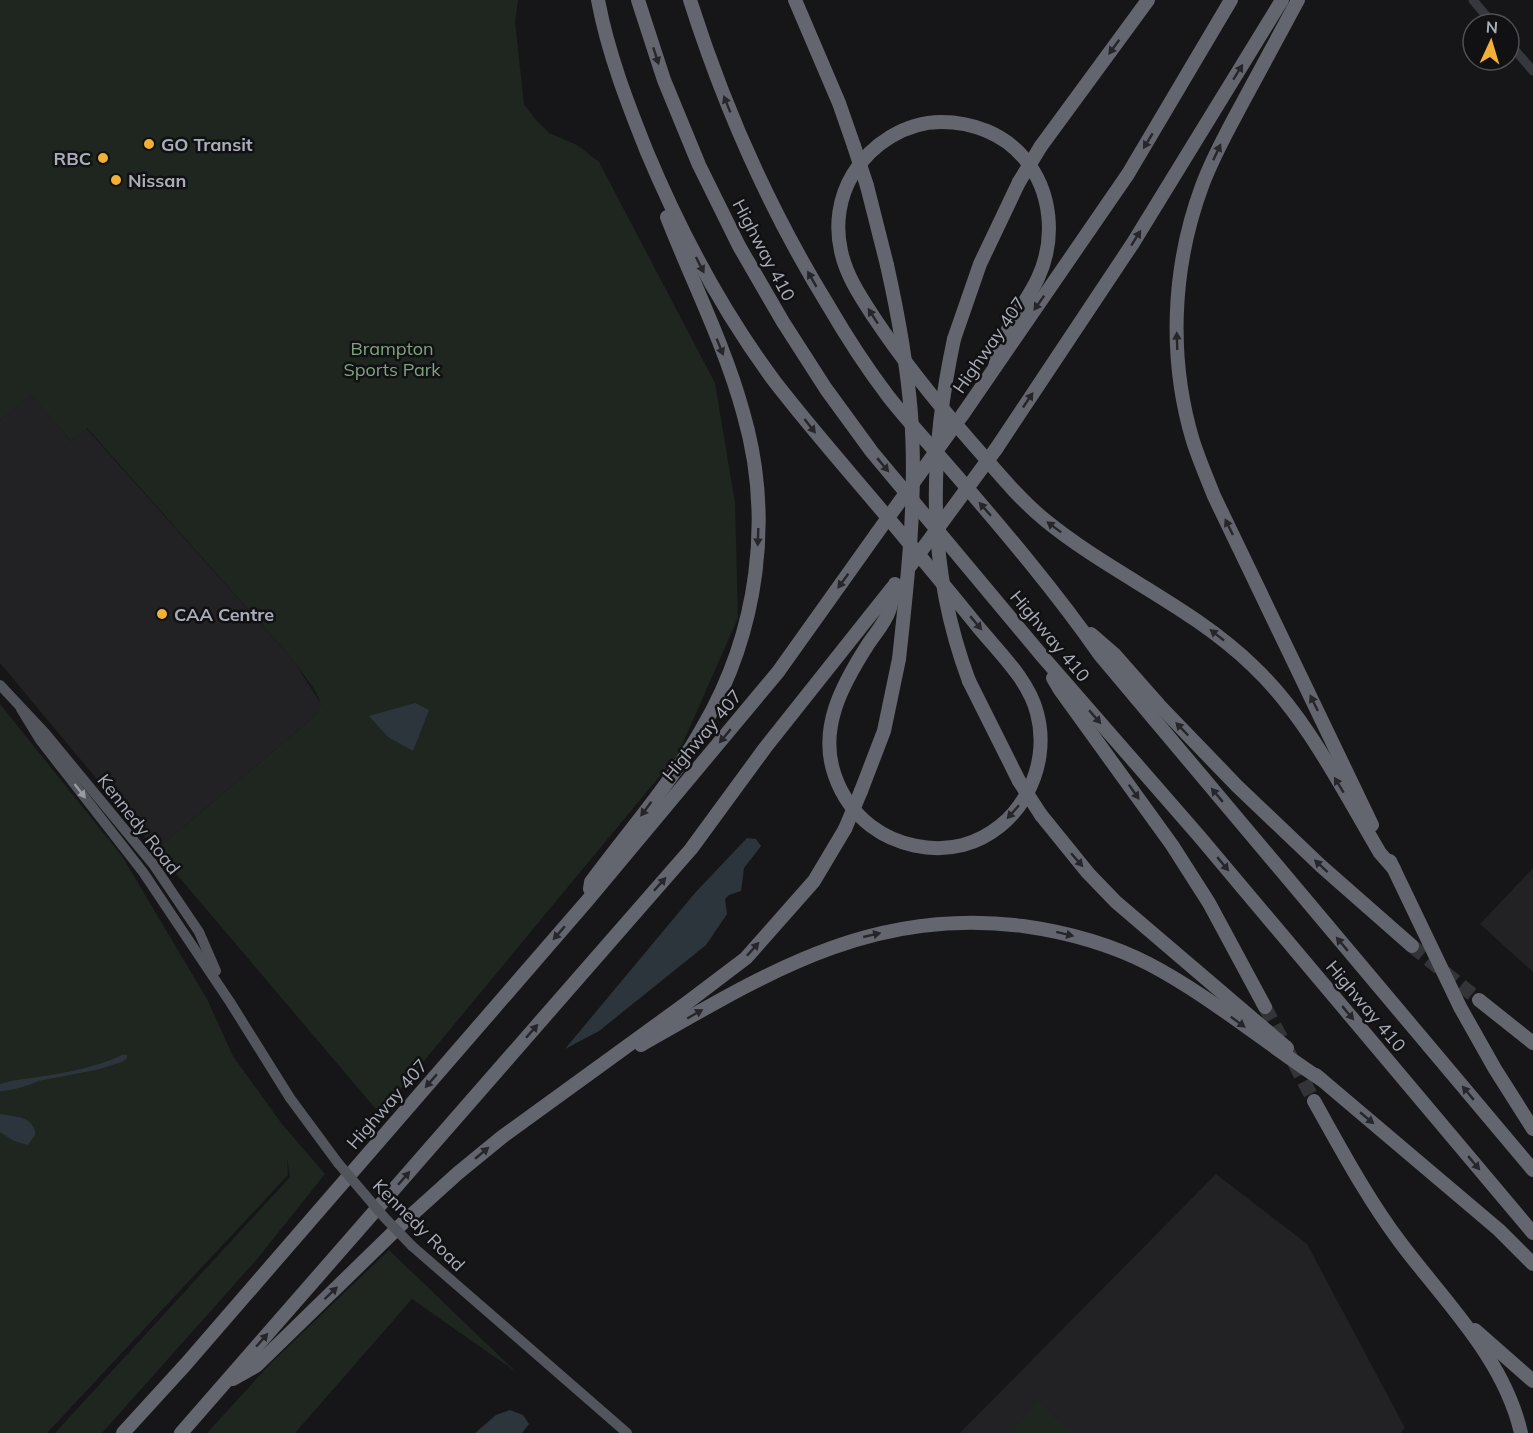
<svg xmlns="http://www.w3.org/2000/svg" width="1533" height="1433" viewBox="0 0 1533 1433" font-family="Mulish,sans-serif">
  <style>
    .built { fill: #222225 }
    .green { fill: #1e261f }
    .water { fill: #2c353c }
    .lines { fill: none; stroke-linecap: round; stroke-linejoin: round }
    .highway-tunnel { stroke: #333438; stroke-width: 14; stroke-dasharray: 14 7; stroke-linecap: butt }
    .minor { stroke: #37383d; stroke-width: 9 }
    .major { stroke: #53555c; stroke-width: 10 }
    .highway { stroke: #63666e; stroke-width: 14 }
    .major-bridge { stroke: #53555c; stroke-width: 10 }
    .highway-bridge { stroke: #63666e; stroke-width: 14 }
    .oneway { fill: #26262a }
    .oneway2 { fill: #979ba6 }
    .poi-dot { fill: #f2b134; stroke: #111113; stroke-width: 2 }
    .labels { text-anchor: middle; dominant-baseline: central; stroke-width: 5; stroke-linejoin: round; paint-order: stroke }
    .poi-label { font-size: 18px; font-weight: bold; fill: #a8adb8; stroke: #111113; text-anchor: start }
    .street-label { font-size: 18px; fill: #a8adb8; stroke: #111113 }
    .park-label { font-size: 18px; fill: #7fa381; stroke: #111113 }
  </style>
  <rect width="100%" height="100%" fill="#161618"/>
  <g class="built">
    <polygon points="31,393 71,441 86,428 293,660 320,702 320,709 315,716 156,850 0,663 0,420"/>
    <polygon points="1533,868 1533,972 1480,924"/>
    <polygon points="1216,1174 1307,1244 1405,1428 1401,1433 960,1433"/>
  </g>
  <g class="green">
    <path d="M0 0H518L515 22 524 104 536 120 549 133 577 145 599 162 715 383 735 503 738 618 678 754 380 1114 156 850 315 716C318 712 321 708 320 702 318 691 300 671 293 660L87 428 71 441 31 394 0 420Z"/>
    <polygon points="0,704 122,856 207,999 233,1056 282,1124 325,1174 258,1258 102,1433 55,1433 290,1177 287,1158 288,1175 47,1433 0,1433"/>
    <polygon points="389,1250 516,1372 412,1299 295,1433 207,1433 271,1363"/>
    <polygon points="1038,1401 1071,1433 1015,1433 1012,1430"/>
  </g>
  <g class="water">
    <polygon points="415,703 429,710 413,751 388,737 369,716"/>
    <polygon points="747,838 756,839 761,846 744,868 741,891 729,895 725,899 727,914 706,945 599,1031 565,1049 695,893"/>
    <path d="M122 1055H127V1058L122 1062 96 1070 38 1081C33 1085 5 1092 0 1091V1084C13 1080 25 1079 38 1077 65 1073 97 1067 122 1055Z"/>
    <path d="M0 1114C14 1117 29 1115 35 1130V1135L28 1145 14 1141 0 1132Z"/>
    <polygon points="510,1410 523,1415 529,1424 522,1433 475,1433 496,1415"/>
  </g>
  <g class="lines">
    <g class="highway-tunnel">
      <polyline points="1412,946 1479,1000"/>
      <polyline points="1265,1007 1314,1101"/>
    </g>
    <g class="minor">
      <polyline points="1473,0 1493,24"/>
      <polyline points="1509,43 1533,71"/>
    </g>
    <g class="major">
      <polyline points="0,685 45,733 153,864 199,932 216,971"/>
      <polyline points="21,709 40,740 143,872 230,1002 290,1098 338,1163"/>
      <polyline points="412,1246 627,1433"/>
    </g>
    <g class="highway">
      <path d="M598 0C608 53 627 102 647 152 681 233 722 311 775 382 816 435 861 485 904 537 929 567 954 597 979 628 1000 653 1029 681 1037 713 1052 768 1019 830 963 845 932 853 896 845 871 826 854 813 842 796 835 776 818 729 842 685 867 646 874 635 885 623 889 611 892 603 893 593 895 584"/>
      <polyline points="638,0 664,80 699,165 739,246 783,322 826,389 872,452 1043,657 1199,836 1533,1233"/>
      <path d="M690 0C724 107 769 209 828 305 846 336 866 367 888 396 909 423 933 448 956 475 1006 533 1056 592 1100 655L1533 1170"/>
      <polyline points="795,0 839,103 854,146"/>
      <path d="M1298 0C1280 33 1262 67 1244 100 1229 128 1213 156 1202 186 1172 267 1168 358 1193 441 1199 460 1207 478 1214 496L1372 825"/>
      <polyline points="1041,146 1148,0"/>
      <polyline points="867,186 887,265"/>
      <polyline points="954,339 980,264 1019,182"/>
      <path d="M995 367C997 359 998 350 1002 342 1011 319 1028 300 1038 278 1056 239 1052 191 1024 158 1004 134 973 122 941 122 906 122 871 144 853 174 839 197 835 225 841 251 846 275 860 296 873 316 903 361 936 402 972 443 995 469 1018 498 1045 520 1111 574 1191 606 1253 666 1307 717 1342 789 1380 853L1394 869"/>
      <polyline points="963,414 1128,174 1231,0"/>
      <polyline points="996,449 1133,243 1282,0"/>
      <polyline points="1091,634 1114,654 1159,705 1237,786 1321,866 1412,946"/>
      <polyline points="1053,678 1060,690 1172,845 1209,903 1265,1007"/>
      <polyline points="969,681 1019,781"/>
      <polyline points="861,791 884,731 899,659"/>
      <polyline points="1041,815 1088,873 1116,902 1287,1048"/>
      <polyline points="1390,861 1460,1007 1495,1069 1533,1129"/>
      <path d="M590 889 591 882C628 832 673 781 703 727 758 632 774 518 743 412 725 346 692 281 667 217"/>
      <polyline points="1479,1000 1533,1043"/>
      <path d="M641 1045C767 973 871 907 1023 926 1066 932 1110 944 1149 964 1210 996 1264 1042 1322 1080"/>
      <polyline points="1316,1075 1499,1230 1533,1264"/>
      <path d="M1314 1101C1341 1149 1367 1198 1400 1242 1444 1301 1504 1358 1521 1433"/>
      <polyline points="1475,1330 1533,1381"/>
      <polyline points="233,1379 256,1366 407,1219 458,1173 502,1137 688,1002 746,958 814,881 845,829"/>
      <polyline points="123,1433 186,1364 587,901 778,672 877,533"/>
      <polyline points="181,1433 691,849 765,748 892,588"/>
    </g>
    <polyline class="major-bridge" points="338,1163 384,1217 412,1246"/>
    <g class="highway-bridge">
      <polyline points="854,146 867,186"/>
      <polyline points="1019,182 1041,146"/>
      <path d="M887 265C898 314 907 364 911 414 917 495 908 578 899 659"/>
      <path d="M954 339C929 456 926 566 969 681"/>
      <polyline points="877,533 963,414"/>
      <polyline points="910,566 996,449"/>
      <polyline points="1019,781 1041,815"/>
      <polyline points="845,829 861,791"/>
    </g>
  </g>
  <defs><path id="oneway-solid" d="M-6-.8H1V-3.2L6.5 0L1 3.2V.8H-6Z" transform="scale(1.5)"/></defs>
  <g class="oneway">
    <use href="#oneway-solid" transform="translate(1114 47) rotate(126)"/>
    <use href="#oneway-solid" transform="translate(656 56) rotate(72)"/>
    <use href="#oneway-solid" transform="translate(1238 72) rotate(-58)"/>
    <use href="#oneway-solid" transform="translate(727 104) rotate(-112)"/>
    <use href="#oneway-solid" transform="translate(1148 141) rotate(121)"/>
    <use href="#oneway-solid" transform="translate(1217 152) rotate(-65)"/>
    <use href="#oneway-solid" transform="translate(1136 238) rotate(-58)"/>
    <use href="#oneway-solid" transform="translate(700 265) rotate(63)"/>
    <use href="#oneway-solid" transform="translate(812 279) rotate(-120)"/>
    <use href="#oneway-solid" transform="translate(1039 303) rotate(125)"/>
    <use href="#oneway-solid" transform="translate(873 316) rotate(-123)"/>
    <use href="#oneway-solid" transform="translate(1177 341) rotate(-92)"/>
    <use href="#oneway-solid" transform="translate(720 347) rotate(68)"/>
    <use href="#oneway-solid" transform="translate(1028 400) rotate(-56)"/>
    <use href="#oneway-solid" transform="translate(810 426) rotate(52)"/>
    <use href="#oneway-solid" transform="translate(883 465) rotate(50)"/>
    <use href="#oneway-solid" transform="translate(985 509) rotate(-131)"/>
    <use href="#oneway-solid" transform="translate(1054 527) rotate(-143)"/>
    <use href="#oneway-solid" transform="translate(1229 527) rotate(-116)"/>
    <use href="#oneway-solid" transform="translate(758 537) rotate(92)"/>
    <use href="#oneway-solid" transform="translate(843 581) rotate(126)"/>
    <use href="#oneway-solid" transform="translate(976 623) rotate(50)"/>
    <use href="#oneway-solid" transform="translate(1217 635) rotate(-142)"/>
    <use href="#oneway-solid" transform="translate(1314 703) rotate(-116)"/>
    <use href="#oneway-solid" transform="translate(1095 717) rotate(49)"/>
    <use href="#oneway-solid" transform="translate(1182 729) rotate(-134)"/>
    <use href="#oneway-solid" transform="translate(725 736) rotate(130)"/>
    <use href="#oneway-solid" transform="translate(1339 785) rotate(-121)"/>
    <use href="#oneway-solid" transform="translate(1134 792) rotate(55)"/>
    <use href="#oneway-solid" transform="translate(1217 795) rotate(-130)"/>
    <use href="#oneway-solid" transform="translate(646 809) rotate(127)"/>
    <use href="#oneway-solid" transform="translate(1013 812) rotate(132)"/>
    <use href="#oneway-solid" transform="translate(1077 860) rotate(49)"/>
    <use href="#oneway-solid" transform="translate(1223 864) rotate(50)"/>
    <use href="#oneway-solid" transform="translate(1321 866) rotate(-137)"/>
    <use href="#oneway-solid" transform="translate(660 884) rotate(-48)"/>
    <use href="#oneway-solid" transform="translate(559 933) rotate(131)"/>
    <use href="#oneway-solid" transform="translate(1065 934) rotate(14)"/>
    <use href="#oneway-solid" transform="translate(872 935) rotate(-13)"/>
    <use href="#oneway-solid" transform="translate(1342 944) rotate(-130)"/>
    <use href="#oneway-solid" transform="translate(753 949) rotate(-48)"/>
    <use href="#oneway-solid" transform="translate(1348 1013) rotate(50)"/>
    <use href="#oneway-solid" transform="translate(695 1014) rotate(-30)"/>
    <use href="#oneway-solid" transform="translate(1238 1022) rotate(36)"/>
    <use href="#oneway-solid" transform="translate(532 1031) rotate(-49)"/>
    <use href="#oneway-solid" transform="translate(431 1081) rotate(131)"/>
    <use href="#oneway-solid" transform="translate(1468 1093) rotate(-130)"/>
    <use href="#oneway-solid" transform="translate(1367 1118) rotate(40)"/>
    <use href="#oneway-solid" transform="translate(482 1153) rotate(-40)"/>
    <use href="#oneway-solid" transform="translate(1474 1163) rotate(50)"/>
    <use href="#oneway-solid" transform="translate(404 1178) rotate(-49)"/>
    <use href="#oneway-solid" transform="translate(331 1293) rotate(-44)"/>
    <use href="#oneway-solid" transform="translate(262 1340) rotate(-49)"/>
  </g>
  <use class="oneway2" href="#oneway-solid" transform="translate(80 791) rotate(52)"/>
  <g class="poi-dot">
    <circle cx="149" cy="144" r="6"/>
    <circle cx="103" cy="158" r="6"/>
    <circle cx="116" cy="180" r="6"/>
    <circle cx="162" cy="614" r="6"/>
  </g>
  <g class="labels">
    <g class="poi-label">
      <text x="161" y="144">GO Transit</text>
      <text x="91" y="158" text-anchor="end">RBC</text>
      <text x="128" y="180">Nissan</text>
      <text x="174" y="614">CAA Centre</text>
    </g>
    <g class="street-label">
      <text transform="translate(764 250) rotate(62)">Highway 410</text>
      <text transform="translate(989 345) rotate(-55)">Highway 407</text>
      <text transform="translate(1050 636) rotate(50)">Highway 410</text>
      <text transform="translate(702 735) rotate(-50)">Highway 407</text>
      <text transform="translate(139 824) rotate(52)">Kennedy Road</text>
      <text transform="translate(1366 1006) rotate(50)">Highway 410</text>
      <text transform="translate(387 1104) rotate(-49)">Highway 407</text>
      <text transform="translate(419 1225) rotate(45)">Kennedy Road</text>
    </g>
    <g class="park-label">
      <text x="392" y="348">Brampton<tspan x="392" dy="21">Sports Park</tspan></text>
    </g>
  </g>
  <g transform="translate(1491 42) rotate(4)"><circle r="28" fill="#111113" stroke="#4d4f55" stroke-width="1.5"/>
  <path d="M0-4.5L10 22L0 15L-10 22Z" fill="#f2b134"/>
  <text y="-9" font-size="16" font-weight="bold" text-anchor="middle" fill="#a8adb8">N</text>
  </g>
</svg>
